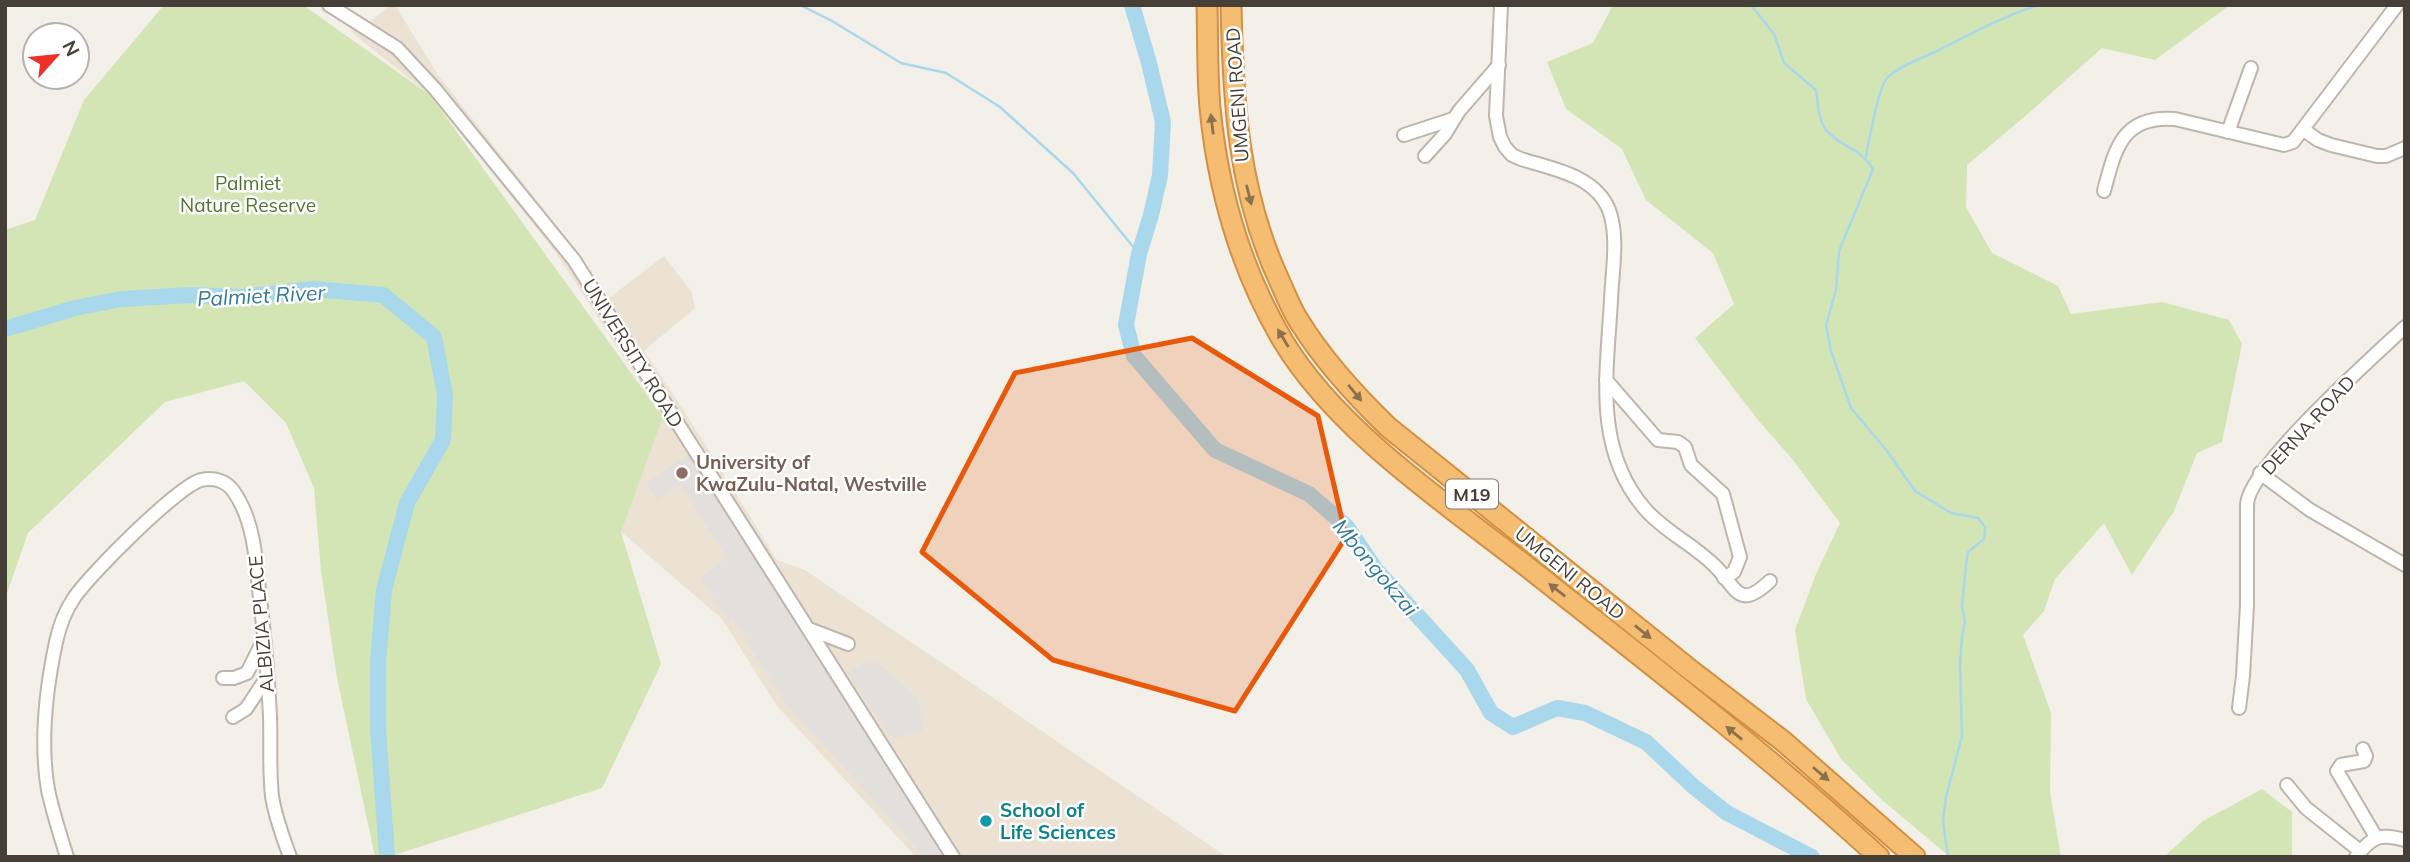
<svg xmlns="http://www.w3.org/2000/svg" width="2410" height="862" viewBox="0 0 2410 862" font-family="Mulish,sans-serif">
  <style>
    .education { fill: #ebe2d3 }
    .green { fill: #d3e5b4 }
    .parking { fill: #e2dfdd }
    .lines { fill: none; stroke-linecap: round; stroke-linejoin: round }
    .stream { stroke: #a9d7ec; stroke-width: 2.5 }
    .river { stroke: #a9d7ec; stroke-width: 16 }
    .minor-casing { stroke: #beb6ac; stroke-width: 16 }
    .highway-casing { stroke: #d49042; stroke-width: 23 }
    .minor { stroke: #fff; stroke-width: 12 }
    .highway { stroke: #f5bd72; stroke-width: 19 }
    .oneway { fill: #8c714f }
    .marked { fill: #e8590c; fill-opacity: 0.2; stroke: #e8590c; stroke-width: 5; stroke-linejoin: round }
    .education-dot { fill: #8d6e63; stroke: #fff; stroke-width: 2.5 }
    .culture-dot { fill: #0f9aa8; stroke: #fff; stroke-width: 2.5 }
    .labels { text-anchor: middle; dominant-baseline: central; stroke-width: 5; stroke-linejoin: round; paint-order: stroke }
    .shield { fill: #fff; stroke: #7e7973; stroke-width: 2 }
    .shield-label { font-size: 18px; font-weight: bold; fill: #463f37 }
    .street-label { font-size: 19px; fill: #463f37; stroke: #fff }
    .park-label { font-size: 19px; fill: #4f752e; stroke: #fff }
    .education-label { font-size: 19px; font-weight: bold; fill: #785e54; stroke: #fff; text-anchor: start }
    .culture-label { font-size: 19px; font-weight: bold; fill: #0d838f; stroke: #fff; text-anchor: start }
    .water-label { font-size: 21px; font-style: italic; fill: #33799c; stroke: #fff }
  </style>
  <rect width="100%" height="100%" fill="#f3efe9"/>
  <polygon class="education" points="390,5 395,5 438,75 560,230 605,301 664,256 691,291 695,308 644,351 686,414 777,560 805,570 1227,857 916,857 777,706 722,619 618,529 663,417 554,250 430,95 350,31 372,20"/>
  <g class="green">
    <polygon points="164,5 303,5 430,95 663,417 621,532 661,664 602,788 388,857 375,857 337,678 321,571 314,488 286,423 244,381 165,402 28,533 5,599 5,230 35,220 84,100"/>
    <polygon points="1613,5 2230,5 2155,60 2102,48 2023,118 1967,165 1966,207 1992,253 2058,286 2071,314 2162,302 2229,320 2242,344 2222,442 2197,453 2174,511 2132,575 2104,523 2055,579 2044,611 2023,635 2051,713 2050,793 2061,857 1950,857 1882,800 1841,759 1806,699 1795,630 1816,574 1840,523 1793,460 1758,420 1695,338 1734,304 1713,253 1646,200 1622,149 1566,109 1547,62 1593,43"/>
    <polygon points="2262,789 2292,812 2292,857 2164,857 2203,821"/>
  </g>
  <g class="parking">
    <polygon points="689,454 849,708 945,857 925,857 784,701 733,618 729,621 700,578 727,558 681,485 657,500 646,483"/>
    <polygon points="874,662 885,669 918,699 923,730 897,738 888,734 848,673 863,664"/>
  </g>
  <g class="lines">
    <g class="stream">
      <polyline points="800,5 832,21 901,63 946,73 1000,107 1073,173 1139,254"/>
      <path d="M1751 5 1774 34 1784 63 1816 90C1818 103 1818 123 1829 133 1844 148 1861 149 1873 169L1839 251 1836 290 1826 325 1831 351 1851 408 1887 451 1915 491 1951 513 1978 518 1985 527 1984 539 1968 552 1966 565 1962 606 1965 622 1962 637 1960 664 1962 736 1946 797 1943 821 1948 857"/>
      <path d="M1866 156C1869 141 1878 88 1887 78 1897 67 1922 58 1935 52 1969 35 2003 16 2039 5"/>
    </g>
    <g class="river">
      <polyline points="1132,5 1149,63 1163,122 1160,175 1151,215 1139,254 1126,325 1134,356 1215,450 1309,494 1347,527 1376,570 1467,670 1491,713 1513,727 1557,708 1585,713 1646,742 1694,787 1727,813 1812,857"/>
      <polyline points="5,329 75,308 122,299 191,295 240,297 314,289 383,295 434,337 445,395 443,440 407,503 384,590 378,662 378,728 387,857"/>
    </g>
    <g class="minor-casing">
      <g id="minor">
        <polyline points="329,5 397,48 435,89 574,260 953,857"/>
        <path d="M1501 5 1496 116 1500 137 1505 147 1512 155 1521 159C1552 169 1595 175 1609 210 1619 237 1612 272 1611 300 1607 373 1593 449 1645 509 1665 532 1693 544 1715 566 1737 588 1738 611 1770 581"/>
        <polyline points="2304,130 2318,140 2331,145 2377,156 2386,156 2405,148"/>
        <polyline points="2228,132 2251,68"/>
        <polyline points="1404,135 1453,119"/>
        <polyline points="1425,156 1445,134 1459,111 1499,65"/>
        <path d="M2104 191C2115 149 2122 115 2175 119L2284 145 2293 142 2397 5"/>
        <polyline points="1606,380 1658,440 1678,442 1685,447 1691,465 1723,494 1740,557 1734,572 1724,578"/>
        <polyline points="2260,473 2310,510 2405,565"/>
        <polyline points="809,629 848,644"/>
        <polyline points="223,678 234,678 247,673 264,639"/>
        <path d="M2239 708 2243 676 2247 605V504C2250 466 2372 358 2405 327"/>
        <polyline points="233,717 246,709 267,677"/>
        <polyline points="2363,749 2366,756 2364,761 2341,765 2337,771 2376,837"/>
        <polyline points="2287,785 2306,808 2360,851"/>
        <path d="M67 857C60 835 53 813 48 790 40 743 46 689 56 642 59 628 65 611 74 598 89 575 178 486 201 480 214 477 227 481 234 492 253 519 256 557 259 589 264 631 268 674 270 716 271 742 269 770 272 796 275 817 283 837 290 857"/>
        <path d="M2356 857C2372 836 2380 833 2405 840"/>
      </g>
    </g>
    <g class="highway-casing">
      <g id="highway">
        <path d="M1207 5C1208 39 1207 74 1210 108 1218 190 1241 270 1283 341 1338 432 1447 504 1530 569 1648 662 1768 755 1879 857"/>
        <path d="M1231 5C1233 103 1238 192 1280 282 1286 295 1291 309 1299 321 1323 360 1355 395 1388 427L1693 672 1783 741 1915 857"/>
      </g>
    </g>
    <use href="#minor" class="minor"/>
    <use href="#highway" class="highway"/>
  </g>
  <defs><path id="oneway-solid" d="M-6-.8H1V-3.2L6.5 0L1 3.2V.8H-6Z" transform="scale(1.75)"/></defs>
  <g class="oneway">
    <use href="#oneway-solid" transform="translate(1212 124) rotate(-97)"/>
    <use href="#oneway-solid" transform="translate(1249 195) rotate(76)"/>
    <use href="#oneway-solid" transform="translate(1283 338) rotate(-121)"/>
    <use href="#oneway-solid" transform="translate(1355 393) rotate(50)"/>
    <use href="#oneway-solid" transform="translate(1557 590) rotate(-142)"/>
    <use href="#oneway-solid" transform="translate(1643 632) rotate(39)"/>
    <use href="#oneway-solid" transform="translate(1734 733) rotate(-141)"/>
    <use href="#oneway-solid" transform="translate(1821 774) rotate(40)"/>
  </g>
  <path class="marked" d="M1192 338 1318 416 1346 537 1235 711 1053 660 922 552 1015 373Z"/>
  <circle class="education-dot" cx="682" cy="473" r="7"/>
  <circle class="culture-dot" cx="986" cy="821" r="7"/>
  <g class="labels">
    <rect class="shield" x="1446" y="479.5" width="52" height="29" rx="5"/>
    <g class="shield-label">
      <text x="1472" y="494">M19</text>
    </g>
    <g class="street-label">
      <text transform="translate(1237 95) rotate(-94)">UMGENI ROAD</text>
      <text transform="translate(633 353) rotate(58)">UNIVERSITY ROAD</text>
      <text transform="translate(2308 425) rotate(-47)">DERNA ROAD</text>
      <text transform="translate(1570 573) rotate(39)">UMGENI ROAD</text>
      <text transform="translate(261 624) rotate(-95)">ALBIZIA PLACE</text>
    </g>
    <g class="park-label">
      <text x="248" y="183">Palmiet<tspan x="248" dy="22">Nature Reserve</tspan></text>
    </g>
    <g class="education-label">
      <text x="696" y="462">University of<tspan x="696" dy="22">KwaZulu-Natal, Westville</tspan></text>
    </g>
    <g class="culture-label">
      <text x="1000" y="810">School of<tspan x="1000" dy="22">Life Sciences</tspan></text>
    </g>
    <g class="water-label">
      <text transform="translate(261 295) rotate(-3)">Palmiet River</text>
      <text transform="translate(1376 567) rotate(50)">Mbongokzai</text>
    </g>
  </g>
  <rect width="2410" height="862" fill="none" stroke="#463f37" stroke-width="14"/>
  <g transform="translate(56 56) rotate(63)"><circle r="33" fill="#ffffff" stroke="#b5b2af" stroke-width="2"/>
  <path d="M0-5L12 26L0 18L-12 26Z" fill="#ed3126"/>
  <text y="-10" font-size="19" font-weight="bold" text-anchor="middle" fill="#463f37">N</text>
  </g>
</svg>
